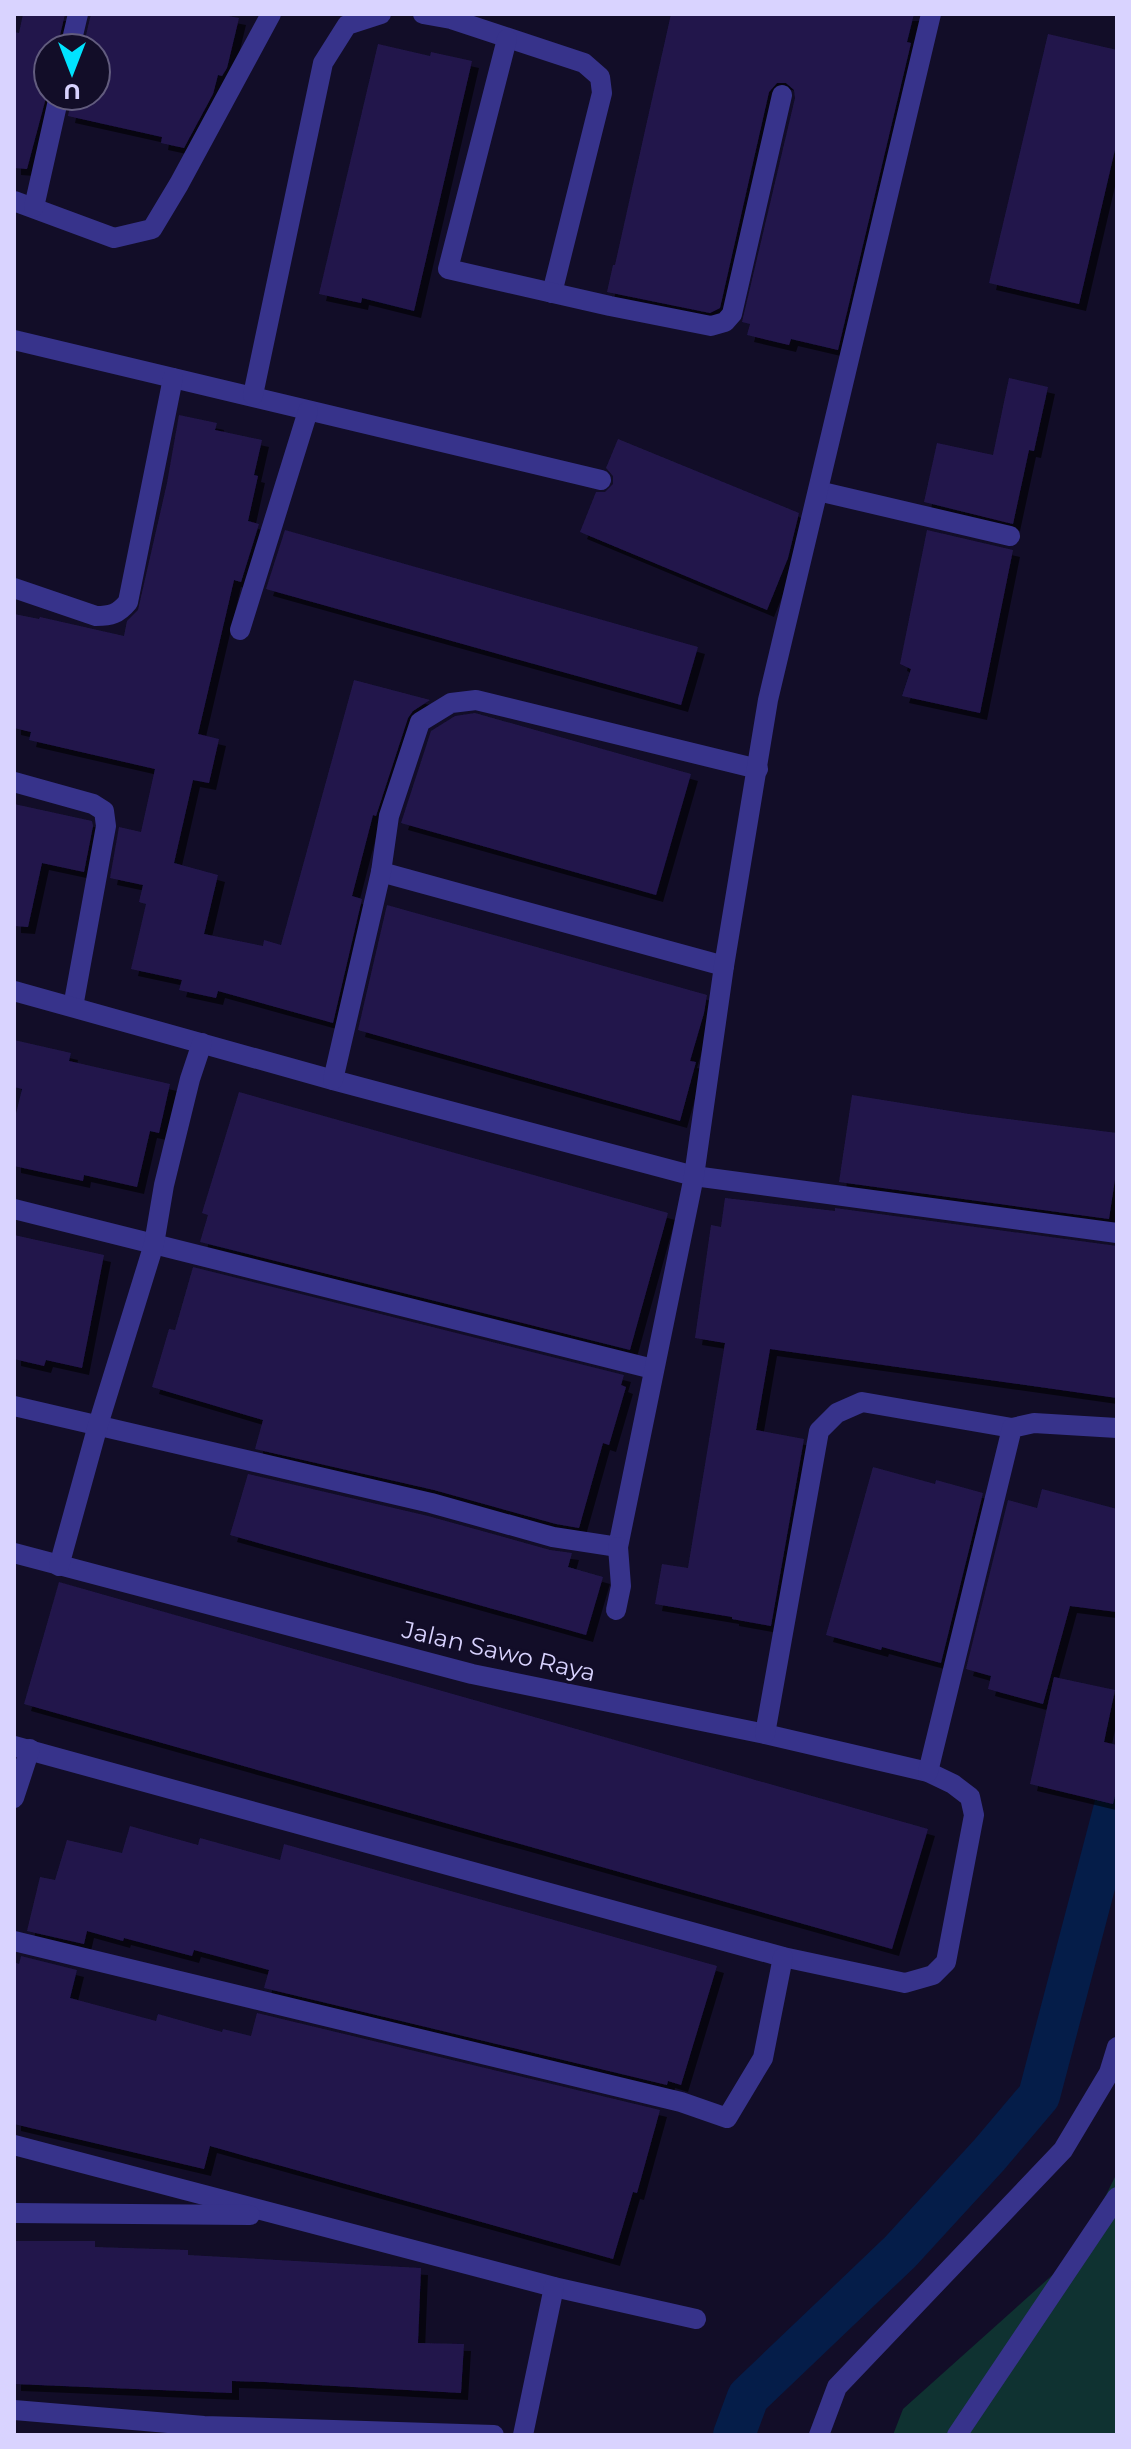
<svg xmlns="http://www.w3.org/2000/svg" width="1131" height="2449" viewBox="0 0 1131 2449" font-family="Montserrat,sans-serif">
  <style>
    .green { fill: #0f3231 }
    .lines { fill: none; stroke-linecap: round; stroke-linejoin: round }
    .canal { stroke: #051d49; stroke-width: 42 }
    .building { fill: #22174b; filter: url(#shadow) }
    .minor { stroke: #37338b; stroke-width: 20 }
    .labels { text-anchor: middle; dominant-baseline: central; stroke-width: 6; stroke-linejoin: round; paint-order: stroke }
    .street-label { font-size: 24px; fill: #d9d3ff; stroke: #120d28 }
  </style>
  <defs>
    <filter id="shadow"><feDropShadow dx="7" dy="7" stdDeviation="0" flood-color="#0009"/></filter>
  </defs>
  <rect width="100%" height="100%" fill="#120d28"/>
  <polygon class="green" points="1117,2173 1117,2435 893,2435 903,2409 1077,2253"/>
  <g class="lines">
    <polyline class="canal" points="734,2435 748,2397 900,2252 989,2155 1039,2096 1117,1799"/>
  </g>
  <g class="building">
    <polygon points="23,14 65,14 57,48 48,48 48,90 27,169 14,168 14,32 19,33"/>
    <polygon points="91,14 218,14 239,18 227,68 222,76 218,75 213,94 184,148 161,143 162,137 68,116 72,96 96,96 96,48 83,48"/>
    <polygon points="671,14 914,14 907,42 911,43 838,350 791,339 789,345 747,335 750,324 742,322 795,98 794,90 786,83 777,83 769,92 720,308 710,313 607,292 613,265 615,265"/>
    <polygon points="1048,34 1117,50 1117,141 1079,304 989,283"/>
    <polygon points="378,44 430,56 431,52 472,61 414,311 362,298 361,303 319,294"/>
    <polygon points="1009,378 1048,387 1034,451 1029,450 1013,524 924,502 937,443 993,455"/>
    <polygon points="179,415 217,423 215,430 262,440 254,475 258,476 248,521 259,524 241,582 234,580 198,734 219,739 209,783 193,780 174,863 218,875 204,934 263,946 264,940 281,945 354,680 430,700 413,711 408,718 376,816 373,815 352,896 362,899 333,1023 218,991 216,998 179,990 182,980 131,969 146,904 139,902 143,885 110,878 119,827 141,832 155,769 29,740 31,732 14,728 14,614 39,619 40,617 124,636 127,621 138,610 167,483"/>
    <polygon points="618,439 799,513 788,558 767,610 580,532 596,492 605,492 613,484 613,476 606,468"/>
    <polygon points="285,530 698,647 681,705 266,589"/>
    <polygon points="927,530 1013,550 980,713 902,696 911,669 900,664"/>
    <polygon points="475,713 691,774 656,895 401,823 431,731 455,716"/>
    <polygon points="14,804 92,821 93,826 84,872 42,863 28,927 14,926"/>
    <polygon points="387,905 707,995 704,1013 690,1061 696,1062 680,1121 358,1030"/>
    <polygon points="14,1040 71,1053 69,1061 170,1084 159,1133 150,1131 137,1187 84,1175 83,1181 14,1166 14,1122 22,1089 14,1087"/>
    <polygon points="239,1092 668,1213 630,1350 200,1242 208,1215 202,1213"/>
    <polygon points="852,1095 969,1114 1117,1133 1117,1166 1109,1219 839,1182"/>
    <polygon points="725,1198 835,1211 835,1208 1117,1246 1117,1398 770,1349 756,1430 804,1439 771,1626 732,1619 732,1617 655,1604 662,1564 688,1568 725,1343 695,1338 711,1225 721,1227"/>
    <polygon points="14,1235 104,1255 82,1368 46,1360 44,1366 14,1359"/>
    <polygon points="193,1267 624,1375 621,1385 626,1387 609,1445 603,1443 579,1528 556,1524 434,1490 255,1449 263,1420 152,1387 169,1329 175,1330"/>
    <polygon points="873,1467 935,1484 936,1480 983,1493 941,1663 882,1647 881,1650 826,1635"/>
    <polygon points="248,1474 428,1516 550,1550 572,1553 568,1567 603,1577 586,1635 230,1535"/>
    <polygon points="1042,1489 1117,1509 1117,1612 1070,1606 1043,1704 988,1689 991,1676 966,1669 1008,1500 1037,1508"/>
    <polygon points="59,1582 928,1829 892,1949 24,1704"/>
    <polygon points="1054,1677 1115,1690 1104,1742 1117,1745 1117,1787 1113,1804 1030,1784"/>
    <polygon points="130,1826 198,1845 200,1838 280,1860 284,1844 717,1966 681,2085 668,2081 667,2085 264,1988 269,1970 194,1950 192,1956 124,1938 123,1941 87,1931 84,1944 27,1931 40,1877 55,1880 67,1840 122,1853"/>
    <polygon points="21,1956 77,1970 70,1998 156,2021 158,2014 222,2032 223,2029 251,2036 257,2013 660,2110 637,2193 633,2192 613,2259 210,2146 204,2169 14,2124 14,1962 19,1964"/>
    <polygon points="14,2241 95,2241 95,2247 188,2250 188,2255 421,2268 418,2343 464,2344 461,2393 264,2382 232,2381 232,2393 14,2384"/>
  </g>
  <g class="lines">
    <g class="minor">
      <polyline points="423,14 451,19 584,63 600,77 602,93 552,293"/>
      <polyline points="507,39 448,269 610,306 711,326 725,322 732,314 782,95"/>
      <polyline points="70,48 78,14"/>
      <polyline points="14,201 114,238 152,229 179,184 271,14"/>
      <polyline points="34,207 59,96"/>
      <polyline points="14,340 601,480"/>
      <polyline points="253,395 323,63 347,25 381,14"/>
      <polyline points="818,491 1010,536"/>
      <path d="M14 588 96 616C111 616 118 614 128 602L173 378"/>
      <polyline points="240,630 308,411"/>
      <polyline points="14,782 93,804 104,811 106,826 73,1007"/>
      <polyline points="381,872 724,966"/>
      <polyline points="14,991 333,1080 694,1176 1117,1233"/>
      <polyline points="333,1080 381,872 389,816 420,722 451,703 476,700 758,769"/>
      <polyline points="14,1209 653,1369"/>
      <polyline points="14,1406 431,1503 553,1537 618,1547 694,1176 724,966 768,700 931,14"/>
      <polyline points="14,1553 472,1674 765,1734 928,1772 953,1784 970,1797 974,1815 946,1962 933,1975 905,1983 783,1957 14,1746"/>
      <polyline points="59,1566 98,1425 154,1244 164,1185 190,1079 202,1043"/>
      <polyline points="616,1610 621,1586 618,1547"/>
      <polyline points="765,1734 819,1431 837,1413 862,1402 1012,1428"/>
      <polyline points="928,1772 1012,1428 1034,1423 1117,1428"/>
      <polyline points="14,1798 30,1749"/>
      <polyline points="14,1941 681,2102 727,2118 763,2058 783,1957"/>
      <polyline points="14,2145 554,2287 696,2319"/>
      <polyline points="14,2213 250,2215"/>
      <polyline points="14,2410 204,2426 494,2435"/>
      <polyline points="523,2435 554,2287"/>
      <polyline points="819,2435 837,2387 1063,2150 1109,2073 1117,2047"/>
      <polyline points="957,2435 1117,2197"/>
    </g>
  </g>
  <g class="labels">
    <g class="street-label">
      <text transform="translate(499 1651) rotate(13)">Jalan Sawo Raya</text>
    </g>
  </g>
  <rect width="1131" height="2449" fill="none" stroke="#d9d3ff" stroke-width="32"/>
  <g transform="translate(72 72) rotate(180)"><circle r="38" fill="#120d28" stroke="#625c7e" stroke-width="2"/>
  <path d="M0-6L14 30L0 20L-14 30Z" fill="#00e3fe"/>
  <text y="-12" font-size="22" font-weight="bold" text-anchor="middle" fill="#d9d3ff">U</text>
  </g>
</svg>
